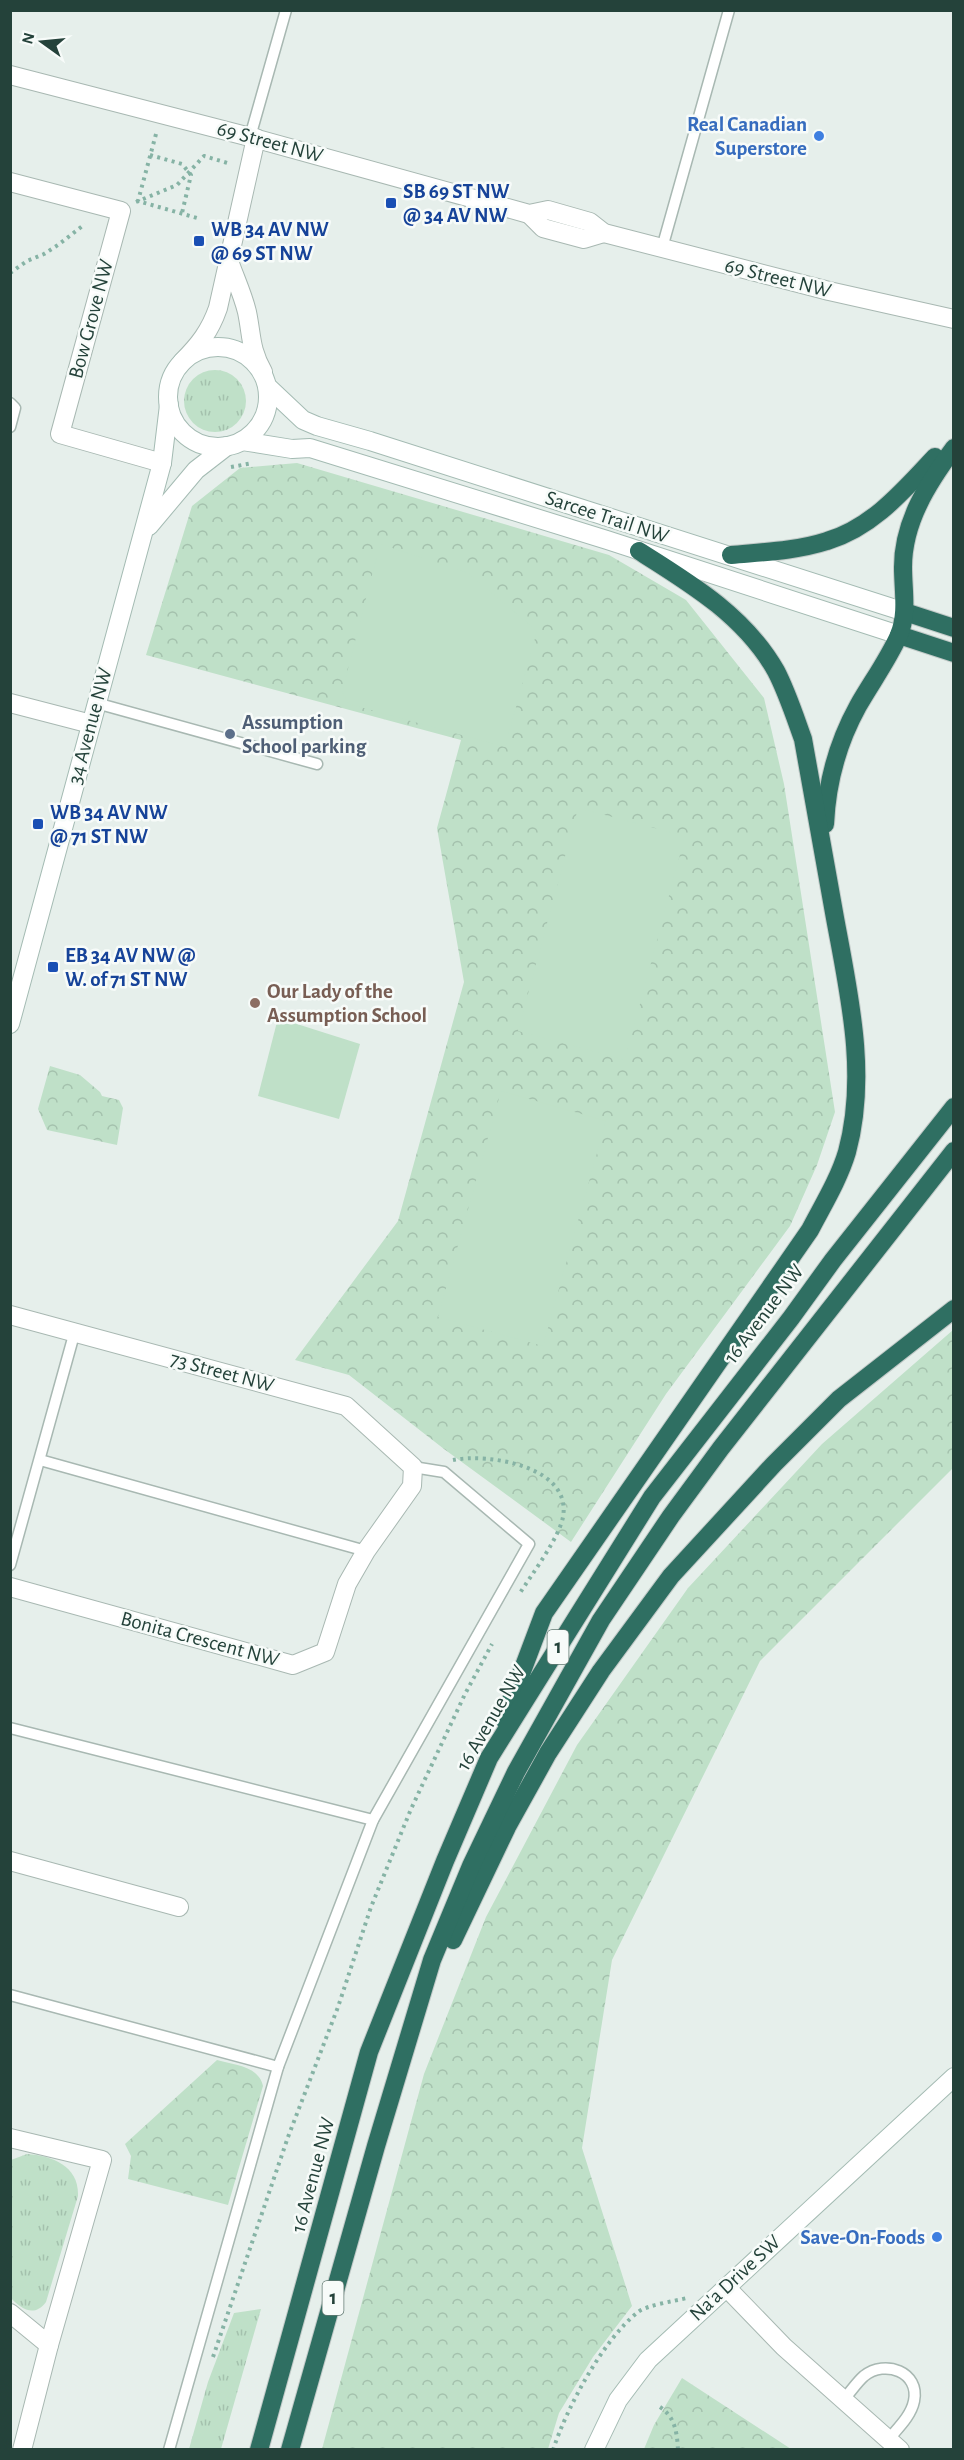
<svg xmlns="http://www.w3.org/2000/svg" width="964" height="2460" viewBox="0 0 964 2460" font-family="'Alegreya Sans',sans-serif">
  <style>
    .grass { fill: url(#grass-tufts) }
    .forest { fill: url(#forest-crowns) }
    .pitch { fill: #bfe0c8 }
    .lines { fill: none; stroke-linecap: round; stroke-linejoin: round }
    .lane-casing { stroke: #a8b8b2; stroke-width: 13 }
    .street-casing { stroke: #a8b8b2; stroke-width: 20 }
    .secondary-casing { stroke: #a4bbb3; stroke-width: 20 }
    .highway-casing { stroke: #c2cac8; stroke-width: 20 }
    .path { stroke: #86b3a5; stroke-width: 4; stroke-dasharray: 3 4.5; stroke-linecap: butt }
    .lane { stroke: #fff; stroke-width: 10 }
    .street { stroke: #fff; stroke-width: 18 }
    .secondary { stroke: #fff; stroke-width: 18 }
    .highway { stroke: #2f6f62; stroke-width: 18 }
    .shop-dot { fill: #3f7fe0; stroke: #f7fbf9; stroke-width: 2 }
    .transit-dot { fill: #1a4fb4; stroke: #f7fbf9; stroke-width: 2 }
    .service-dot { fill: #5c6f8a; stroke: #f7fbf9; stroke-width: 2 }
    .education-dot { fill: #8d6e63; stroke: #f7fbf9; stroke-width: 2 }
    .labels { text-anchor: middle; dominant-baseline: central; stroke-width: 5; stroke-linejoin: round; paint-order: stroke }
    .shield { fill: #f7fbf9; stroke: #637a73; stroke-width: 1.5 }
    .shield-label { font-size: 20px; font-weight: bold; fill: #24423a }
    .shop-label { font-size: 21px; font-weight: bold; fill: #366cbe; stroke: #f7fbf9; text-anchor: end }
    .street-label { font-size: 21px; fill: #24423a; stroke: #f7fbf9 }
    .transit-label { font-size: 21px; font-weight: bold; fill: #164399; stroke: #f7fbf9; text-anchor: start }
    .service-label { font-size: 21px; font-weight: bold; fill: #4e5e75; stroke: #f7fbf9; text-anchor: start }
    .education-label { font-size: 21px; font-weight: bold; fill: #785e54; stroke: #f7fbf9; text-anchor: start }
  </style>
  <defs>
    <pattern id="grass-tufts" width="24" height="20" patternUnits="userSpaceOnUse" patternTransform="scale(1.5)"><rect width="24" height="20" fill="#bfe0c8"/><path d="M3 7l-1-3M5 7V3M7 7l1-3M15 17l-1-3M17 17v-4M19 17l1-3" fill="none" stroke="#a4c1ad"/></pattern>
    <pattern id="forest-crowns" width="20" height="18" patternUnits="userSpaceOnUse" patternTransform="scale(1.5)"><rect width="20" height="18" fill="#bfe0c8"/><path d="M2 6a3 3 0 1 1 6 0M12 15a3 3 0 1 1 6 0" fill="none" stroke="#a4c1ad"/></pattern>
  </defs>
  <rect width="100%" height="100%" fill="#e6efeb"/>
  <g class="grass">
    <circle cx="215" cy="401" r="31"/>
    <path d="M27 2154C53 2156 79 2166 78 2196L46 2302C34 2318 21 2309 10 2297L11 2160Z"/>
    <polygon points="261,2309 221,2449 189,2449 208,2382 234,2313"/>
  </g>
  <g class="forest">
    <polygon points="297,463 609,555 686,600 764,698 784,784 835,1112 817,1165 790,1226 666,1394 571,1542 444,1449 349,1375 295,1360 398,1221 464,982 437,828 461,740 146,655 192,506 240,468"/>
    <polygon points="50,1066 80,1075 100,1092 102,1096 119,1100 123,1108 117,1145 47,1130 38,1109"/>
    <polygon points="953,1330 953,1468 760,1661 612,1960 582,2148 632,2306 593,2357 559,2413 548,2449 322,2449 424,2074 486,1917 577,1745 688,1588 822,1444"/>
    <path d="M217 2060C234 2065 259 2066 263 2086L228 2205 128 2179 131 2156 125 2144Z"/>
    <polygon points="682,2378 791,2449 644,2449 654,2425"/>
  </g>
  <g class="pitch">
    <polygon points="380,544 468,573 537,631 505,747 349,704 342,692"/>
    <polygon points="578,808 685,836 625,1060 518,1031"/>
    <polygon points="278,1018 360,1044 339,1119 258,1096"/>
    <polygon points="501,1091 606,1121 543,1346 438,1317"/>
  </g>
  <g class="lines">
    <g class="lane-casing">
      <g id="lane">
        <polyline points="250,137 286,10"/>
        <polyline points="662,248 729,10"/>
        <polyline points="10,403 15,408 10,427"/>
        <polyline points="96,703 317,764"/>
        <polyline points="40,1460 366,1551"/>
        <polyline points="10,1565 75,1331"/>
        <polyline points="10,1728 373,1820"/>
        <polyline points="10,1995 278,2067"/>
        <path d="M843 2400C850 2393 856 2383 864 2376 885 2359 920 2372 914 2401 911 2416 898 2428 888 2440"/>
        <polyline points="169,2450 278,2067 373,1820 529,1544 444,1472 413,1467"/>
      </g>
    </g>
    <g class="street-casing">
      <g id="street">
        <polyline points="10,75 250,137 529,214 548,210 590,222 604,233 829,291 954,319"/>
        <polyline points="10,182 121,211 60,434 162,463"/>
        <polyline points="529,214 543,228 584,239 604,233"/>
        <path d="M229 261C235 278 243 295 247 312 252 336 250 349 263 372"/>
        <path d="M182 362C199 345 210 331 218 308L256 138"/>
        <polyline points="10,703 91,724"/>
        <polyline points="10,1315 346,1406 413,1467 412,1486 366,1551 347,1584 325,1652 293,1665 10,1587"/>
        <polyline points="10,1861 179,1907"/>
        <polyline points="10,2138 102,2160 49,2345 22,2450"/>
        <polyline points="726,2287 784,2347 900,2450"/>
        <polyline points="10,2313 49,2345"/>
      </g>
    </g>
    <g class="secondary-casing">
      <g id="secondary">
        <circle cx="218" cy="397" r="50"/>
        <polyline points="268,387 303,420 317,426 370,441 905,612"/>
        <polyline points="242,441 292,449 310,448 607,540 899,635"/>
        <polyline points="149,526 196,470 227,446"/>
        <polyline points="10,1024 162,463 169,405"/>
        <polyline points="594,2450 618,2400 648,2360 954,2077"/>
      </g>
    </g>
    <g class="highway-casing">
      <g id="highway">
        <path d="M731 555C763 552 796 551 827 541 872 528 904 490 935 457"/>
        <polyline points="905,612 954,628"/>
        <polyline points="899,635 954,653"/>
        <path d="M825 824C827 781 837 744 858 706 871 683 888 660 899 635 908 613 903 591 903 567 903 522 928 483 954 448"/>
        <path d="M504 1719 544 1613 810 1230C823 1205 839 1179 847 1152 868 1075 849 994 835 918 824 859 814 799 803 739 795 717 787 692 776 671 745 616 690 583 639 551"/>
        <polyline points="453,1940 507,1827 548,1753 601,1671 671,1576 774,1464 839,1399 954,1309"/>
        <polyline points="259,2450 369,2052 445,1861 489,1758 652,1497 791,1318 833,1260 954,1107"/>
        <polyline points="290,2450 376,2146 432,1960 471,1866 516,1772 601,1620 671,1516 721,1448 954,1151"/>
      </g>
    </g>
    <g class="path">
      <polyline points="156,134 138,201 197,218"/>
      <polyline points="150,155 182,164 191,175 182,213"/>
      <polyline points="136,202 177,185 204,156 231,164"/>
      <polyline points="10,273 27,261 44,254 58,245 85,224"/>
      <polyline points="231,467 253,463"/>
      <path d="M453 1460C488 1453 572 1466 563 1517 559 1538 532 1574 520 1593"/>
      <polyline points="213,2357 288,2137 338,2007 371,1907 411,1809 465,1694 492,1644"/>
      <path d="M660 2407C675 2417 677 2432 678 2450"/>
      <path d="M553 2450C567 2407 603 2340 638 2312 647 2305 675 2301 687 2298"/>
    </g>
    <use href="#lane" class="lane"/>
    <use href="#street" class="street"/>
    <use href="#secondary" class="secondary"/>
    <use href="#highway" class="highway"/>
  </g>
  <g class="shop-dot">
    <circle cx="819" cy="136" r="6"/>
    <circle cx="937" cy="2237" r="6"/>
  </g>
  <g class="transit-dot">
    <rect x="385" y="197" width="12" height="12" rx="3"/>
    <rect x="193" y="235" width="12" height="12" rx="3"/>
    <rect x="32" y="818" width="12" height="12" rx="3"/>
    <rect x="47" y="961" width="12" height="12" rx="3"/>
  </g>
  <circle class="service-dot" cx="230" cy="734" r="6"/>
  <circle class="education-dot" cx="255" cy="1003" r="6"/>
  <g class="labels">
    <g class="shield">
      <rect x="547.5" y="1630" width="21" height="34" rx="4.5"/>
      <rect x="322.5" y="2281" width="21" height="34" rx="4.5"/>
    </g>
    <g class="shield-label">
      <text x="558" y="1647">1</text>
      <text x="333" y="2298">1</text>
    </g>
    <g class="shop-label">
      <text x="807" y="124">Real Canadian<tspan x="807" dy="24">Superstore</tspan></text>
      <text x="925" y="2237">Save-On-Foods</text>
    </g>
    <g class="street-label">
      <text transform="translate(270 142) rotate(15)">69 Street NW</text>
      <text transform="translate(778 278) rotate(14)">69 Street NW</text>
      <text transform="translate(91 319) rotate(-75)">Bow Grove NW</text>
      <text transform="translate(607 517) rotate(18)">Sarcee Trail NW</text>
      <text transform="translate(90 726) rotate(-75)">34 Avenue NW</text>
      <text transform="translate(764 1314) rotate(-53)">16 Avenue NW</text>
      <text transform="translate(222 1372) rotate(15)">73 Street NW</text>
      <text transform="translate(200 1639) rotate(15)">Bonita Crescent NW</text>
      <text transform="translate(491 1718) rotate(-60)">16 Avenue NW</text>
      <text transform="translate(313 2175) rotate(-75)">16 Avenue NW</text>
      <text transform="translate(735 2278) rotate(-43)">Na'a Drive SW</text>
    </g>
    <g class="transit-label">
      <text x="403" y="191">SB 69 ST NW<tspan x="403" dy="24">@ 34 AV NW</tspan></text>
      <text x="211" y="229">WB 34 AV NW<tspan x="211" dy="24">@ 69 ST NW</tspan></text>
      <text x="50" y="812">WB 34 AV NW<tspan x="50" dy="24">@ 71 ST NW</tspan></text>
      <text x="65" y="955">EB 34 AV NW @<tspan x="65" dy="24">W. of 71 ST NW</tspan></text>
    </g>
    <g class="service-label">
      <text x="242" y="722">Assumption<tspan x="242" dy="24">School parking</tspan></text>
    </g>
    <g class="education-label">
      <text x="267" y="991">Our Lady of the<tspan x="267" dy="24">Assumption School</tspan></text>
    </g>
  </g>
  <rect width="964" height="2460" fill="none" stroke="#24423a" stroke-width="24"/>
  <g transform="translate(42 42) rotate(285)" stroke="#f7fbf9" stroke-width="4.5" paint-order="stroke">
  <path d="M0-4.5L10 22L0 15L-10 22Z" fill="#24423a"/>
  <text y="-9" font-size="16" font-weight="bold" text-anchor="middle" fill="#24423a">N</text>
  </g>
</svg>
